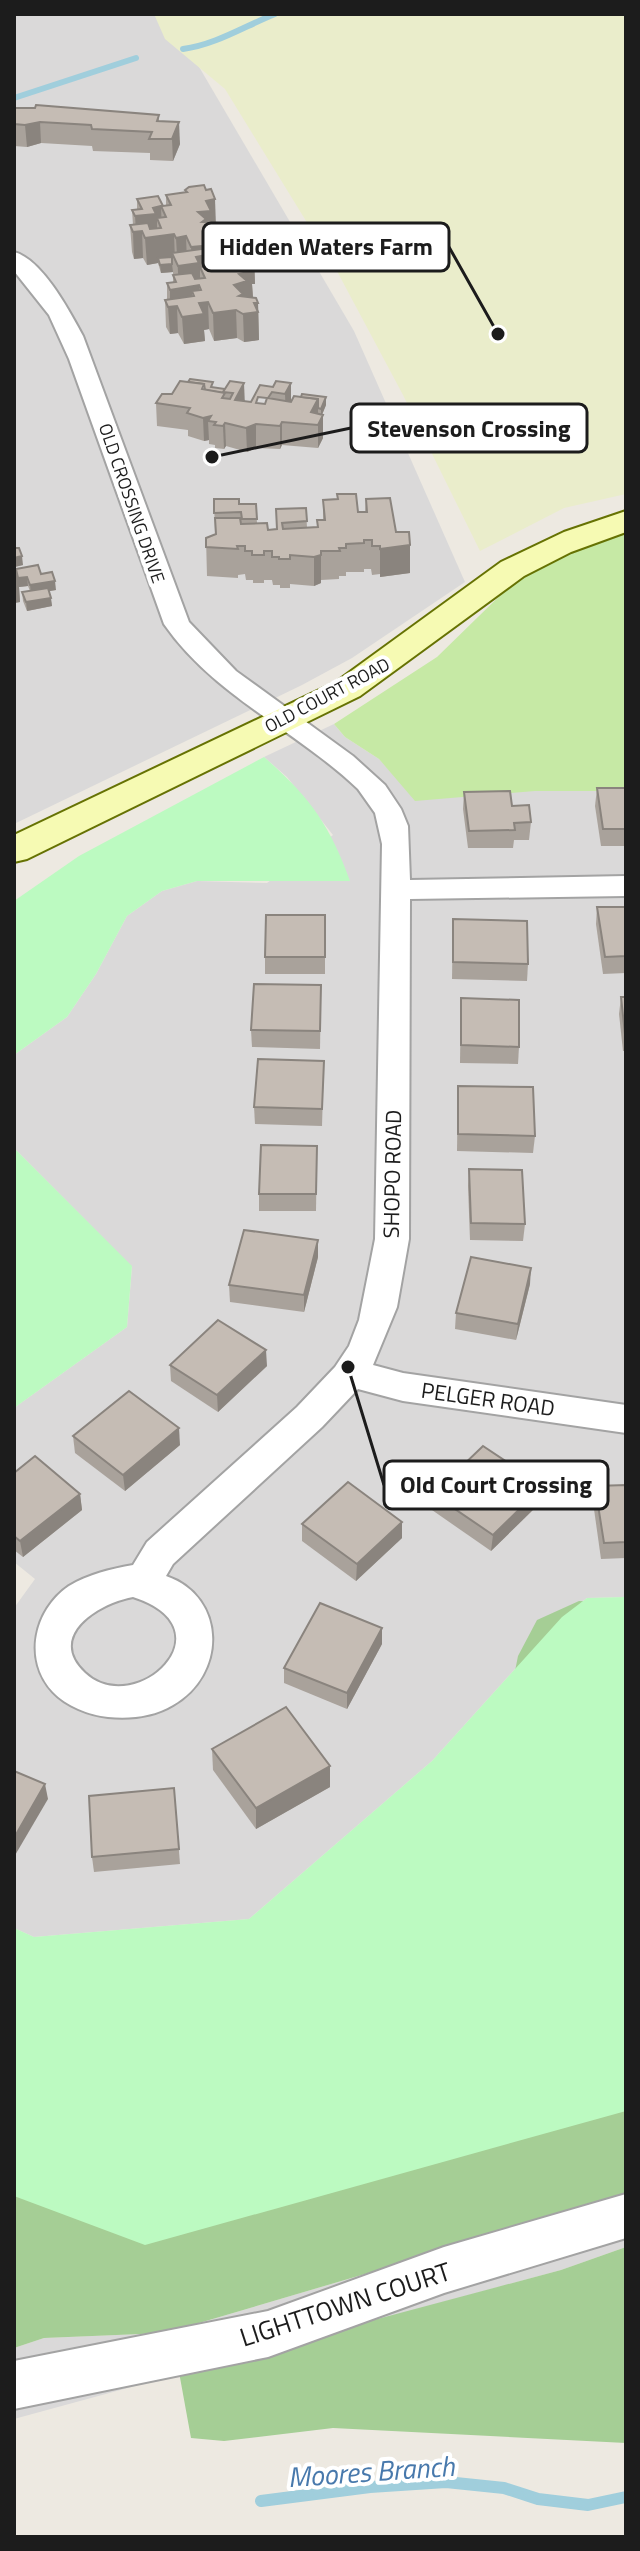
<svg xmlns="http://www.w3.org/2000/svg" width="640" height="2551" viewBox="0 0 640 2551" font-family="'Titillium Web',sans-serif">
  <style>
    .residential { fill: #dad9d9 }
    .farmland { fill: #eaedcb }
    .grass { fill: #c6e9a5 }
    .forest { fill: #a5ce95 }
    .park { fill: #bcfac1 }
    .lines { fill: none; stroke-linecap: round; stroke-linejoin: round }
    .stream-far1 { stroke: #a0cedc; stroke-width: 6 }
    .stream { stroke: #a0cedc; stroke-width: 12 }
    .street-casing { stroke: #a3a3a3; stroke-width: 4 }
    .secondary-casing { stroke: #667203; stroke-width: 4 }
    .street { fill: #fff; fill-rule: evenodd }
    .secondary { fill: #f6fab3; fill-rule: evenodd }
    .wall { fill: #a9a29b; fill-rule: evenodd }
    .shaded-wall { fill: #8a847e }
    .building { fill: #c5bcb4; stroke: #8a847e; stroke-width: 2; fill-rule: evenodd }
    .labels { text-anchor: middle; dominant-baseline: central; stroke-width: 8; stroke-linejoin: round; paint-order: stroke }
    .far-street-label { font-size: 18px; fill: #1c1c1c; stroke: #fff }
    .street-label { font-size: 22px; fill: #1c1c1c; stroke: #fff }
    .near-street-label { font-size: 26px; fill: #1c1c1c; stroke: #fff }
    .near-water-label { font-size: 28px; font-style: italic; fill: #4879ac; stroke: #fff }
    .leader { fill: none; stroke: #1c1c1c; stroke-width: 3 }
    .callout-dot { fill: #1c1c1c; stroke: #fff; stroke-width: 3 }
    .callout { fill: #fff; stroke: #1c1c1c; stroke-width: 3 }
    .callout-label { font-size: 24px; text-anchor: middle; font-weight: bold; fill: #1c1c1c }
  </style>
  <rect width="100%" height="100%" fill="#ede9e1"/>
  <g class="residential">
    <polygon points="14,14 168,14 354,331 465,582 352,658 302,685 14,824"/>
    <polygon points="334,724 345,737 379,759 406,788 626,791 626,1597 587,1598 562,1617 432,1761 249,1919 34,1937 14,1928 14,1608 35,1579 14,1562 14,1408 127,1327 132,1267 14,1148 14,1055 67,1017 96,974 127,916 162,891 197,881 267,883 333,835 287,777 264,757"/>
    <polygon points="626,2197 626,2247 561,2270 14,2419 14,2348 44,2338 165,2333"/>
  </g>
  <polygon class="farmland" points="154,14 626,14 626,494 564,508 480,551 403,395 338,273 225,89 165,39"/>
  <polygon class="grass" points="626,531 626,791 535,791 415,801 379,759 345,737 334,724 437,657 519,577 565,553"/>
  <g class="forest">
    <polygon points="579,1601 626,1603 626,2197 165,2333 44,2338 14,2348 14,1945 214,1954 510,1696 518,1656 537,1620"/>
    <polygon points="626,2247 626,2443 333,2428 224,2441 191,2438 179,2372 561,2270"/>
  </g>
  <g class="park">
    <path d="M264 757C309 796 330 825 350 881H197L162 891 127 916 96 974 67 1017 14 1055V901L79 856Z"/>
    <polygon points="14,1148 132,1266 127,1327 14,1408"/>
    <polygon points="626,1597 626,2111 145,2245 14,2196 14,1928 34,1937 249,1919 432,1761 562,1617 587,1598"/>
  </g>
  <g class="lines">
    <g class="stream-far1">
      <path d="M183 49C215 45 245 26 275 14"/>
      <polyline points="14,98 136,58"/>
    </g>
    <polyline class="stream" points="261,2501 370,2487 446,2482 504,2488 538,2499 588,2505 626,2497"/>
    <g class="street-casing">
      <g id="street">
        <path d="M14 252C42 259 70 312 83 336L189 622 236 671 353 756 385 785 401 809 408 826 410 880 626 876V896L410 899 409 1239 397 1307 373 1365 403 1373 626 1405V1433L403 1401 358 1389 322 1427 173 1564 166 1576C227 1597 226 1675 173 1705 153 1717 130 1719 108 1717 89 1715 66 1706 53 1692 23 1660 34 1610 69 1586 89 1574 111 1569 133 1565L147 1542 297 1407 335 1367 349 1346 359 1320 375 1239 382 844 375 813 358 789C296 730 214 696 164 624L69 359 49 315 14 271ZM133 1597C233 1629 135 1720 85 1673 45 1636 99 1603 133 1597Z"/>
        <polygon points="626,2194 626,2238 444,2293 268,2357 14,2409 14,2361 268,2311 444,2247"/>
      </g>
    </g>
    <g class="secondary-casing">
      <polygon id="secondary" points="626,511 626,532 571,552 524,576 360,696 27,859 14,862 14,835 336,682 501,562 564,532"/>
    </g>
    <use href="#street" class="street"/>
    <use href="#secondary" class="secondary"/>
  </g>
  <g class="wall">
    <polygon points="14,108 159,115 159,121 180,144 173,161 150,160 150,153 93,151 92,146 41,143 27,147 14,146"/>
    <polygon points="185,190 216,223 221,232 235,240 249,253 254,256 255,284 252,284 253,297 258,303 259,340 244,342 237,338 214,341 209,329 204,330 205,341 184,344 178,333 170,334 166,327 165,300 167,299 167,283 173,282 173,272 161,273 158,263 147,265 143,258 134,259 132,252 130,225 133,225 132,210 137,209 137,199 163,206 166,206 166,195 186,193"/>
    <path d="M230 381 245 401 251 402 273 387 276 381 291 401 301 397H326V405L322 415 323 438 318 448 282 445 280 449 256 448 247 452 226 446 224 449 215 448V445L209 444V440L204 441 188 436V430L157 426 156 403 172 394 213 388 225 389ZM258 397 267 398 265 404 256 403Z"/>
    <polygon points="214,499 239,504 256,504 257,523 268,530 276,529 276,509 306,508 307,528 317,527 323,520 323,500 358,512 365,512 366,499 396,532 410,573 380,577 380,574 372,575 371,569 364,569 364,572 346,572 346,576 339,576 339,579 321,580 321,583 314,586 290,584 290,588 280,588 280,585 273,585 272,580 264,580 264,583 253,583 253,580 246,580 245,574 238,575 238,578 207,576 206,538 215,534"/>
    <polygon points="14,548 23,565 15,567 16,569 41,574 56,590 49,591 52,606 27,611 23,601 22,592 30,591 28,586 19,587 20,602 14,603 16,618 14,618"/>
    <polygon points="597,788 626,788 626,846 601,846 595,806"/>
    <polygon points="464,792 512,806 531,822 529,840 514,840 513,848 468,848 463,809"/>
    <polygon points="597,907 626,907 626,973 603,974 596,924"/>
    <polygon points="325,915 325,974 265,974 265,957"/>
    <polygon points="453,919 528,964 527,981 452,979"/>
    <polygon points="321,985 320,1049 252,1047 251,1030"/>
    <polygon points="621,997 626,997 626,1051 623,1051 619,1014"/>
    <polygon points="461,998 519,1047 518,1064 460,1063"/>
    <polygon points="324,1061 322,1126 255,1124 254,1107"/>
    <polygon points="458,1086 535,1136 533,1153 457,1151"/>
    <polygon points="317,1146 316,1211 259,1211 259,1194"/>
    <polygon points="469,1169 525,1224 523,1241 470,1240 468,1186"/>
    <polygon points="318,1257 304,1312 230,1302 229,1285"/>
    <polygon points="530,1284 516,1340 455,1329 456,1313"/>
    <polygon points="170,1365 267,1366 218,1412 171,1381"/>
    <polygon points="73,1436 180,1445 125,1491 75,1453"/>
    <polygon points="14,1473 80,1494 82,1510 23,1557 14,1550"/>
    <polygon points="626,1485 626,1558 601,1559 593,1502 595,1486"/>
    <polygon points="433,1494 541,1502 491,1551 432,1510"/>
    <polygon points="402,1522 402,1538 356,1581 302,1541 302,1524"/>
    <polygon points="382,1628 382,1644 347,1709 284,1683 284,1668"/>
    <polygon points="212,1749 330,1766 330,1787 256,1829 213,1770"/>
    <polygon points="174,1788 180,1864 94,1872 92,1857"/>
  </g>
  <g class="shaded-wall">
    <polygon points="40,122 41,143 27,147 25,125"/>
    <polygon points="179,122 180,144 173,161 172,139"/>
    <polygon points="215,199 216,226 207,246 198,212 206,201"/>
    <polygon points="161,206 162,233 157,218 157,234 174,234 175,261 172,253 172,262 158,258 158,263 147,265 145,238 142,231 143,258 134,259 133,232 136,231 135,216 153,208"/>
    <polygon points="186,236 187,263 178,265 178,266 192,264 191,247 201,246 201,256 206,255 207,283 205,283 205,278 200,267 200,287 199,285 200,303 208,302 209,329 204,330 205,341 184,344 182,317 199,314 199,313 195,313 194,296 192,291 193,314 182,316 177,306 178,333 170,334 168,307 170,306 170,290 179,289 176,238"/>
    <polygon points="248,246 249,261 250,257 254,256 255,284 252,284 253,298 254,303 258,303 259,340 244,342 243,314 236,310 237,338 214,341 213,313 239,274 244,247"/>
    <polygon points="172,264 173,272 161,273 160,265"/>
    <polygon points="244,383 245,406 235,400"/>
    <polygon points="291,383 291,406 286,417 285,394"/>
    <polygon points="326,397 326,405 321,417 321,409"/>
    <polygon points="318,399 318,422 311,412"/>
    <polygon points="323,415 323,438 318,448 318,425"/>
    <polygon points="211,416 208,421 209,440 204,441 203,418"/>
    <polygon points="282,422 282,445 280,449 280,426"/>
    <polygon points="225,423 226,446 224,449 223,426"/>
    <polygon points="256,424 256,448 247,452 246,428"/>
    <polygon points="410,545 410,573 380,577 380,549"/>
    <polygon points="321,555 321,583 314,586 314,557"/>
    <polygon points="22,556 23,565 14,567 14,558"/>
    <polygon points="17,573 27,577 28,586 19,587 20,602 14,603 16,618 14,618 14,574"/>
    <polygon points="55,581 56,590 31,594 30,585"/>
    <polygon points="51,598 52,606 27,611 26,602"/>
    <polygon points="318,1240 318,1257 304,1312 304,1295"/>
    <polygon points="531,1268 530,1284 516,1340 518,1324"/>
    <polygon points="266,1350 267,1366 218,1412 217,1395"/>
    <polygon points="179,1428 180,1445 125,1491 123,1475"/>
    <polygon points="543,1486 541,1502 491,1551 493,1535"/>
    <polygon points="80,1494 82,1510 23,1557 20,1541"/>
    <polygon points="402,1522 402,1538 356,1581 357,1564"/>
    <polygon points="382,1628 382,1644 347,1709 347,1693"/>
    <polygon points="330,1766 330,1787 256,1829 256,1808"/>
    <polygon points="45,1784 48,1799 14,1857 14,1838"/>
  </g>
  <g class="building">
    <polygon points="36,105 159,115 157,121 179,122 172,139 149,139 152,132 92,129 91,125 40,122 25,125 14,124 14,108 35,108"/>
    <polygon points="204,185 206,190 211,189 215,199 206,201 211,211 198,212 206,219 202,222 218,223 221,228 216,229 217,231 233,233 235,237 231,238 232,240 241,239 243,243 247,242 248,246 244,247 248,253 252,253 254,256 250,257 251,260 243,262 252,271 239,274 247,281 234,285 243,294 239,296 256,298 258,303 254,303 258,312 243,314 236,310 213,313 208,302 199,303 204,314 182,317 177,306 168,307 165,300 194,296 192,291 201,290 199,285 170,290 167,283 176,282 173,275 192,273 195,279 205,278 200,267 211,266 206,255 196,257 199,263 178,266 172,253 202,249 201,246 191,247 186,236 176,238 174,234 145,238 142,231 133,232 130,225 148,223 150,229 161,228 157,218 166,217 161,206 153,208 156,214 135,216 132,210 142,209 137,199 158,196 163,206 171,205 166,195 187,192 185,190 189,187"/>
    <polygon points="172,257 172,264 160,265 158,258"/>
    <polygon points="190,379 213,382 211,387 225,389 223,393 205,390 204,384 188,382"/>
    <path d="M180 381 204 384 202 389 225 393 222 398 230 399 233 393 223 392 230 381 244 383 235 400 251 402 260 385 273 387 276 381 291 383 285 394 272 392 268 398 291 402 294 396 318 399 311 412 323 415 318 425 282 422 280 426 256 424 246 428 225 423 223 426 214 425 216 422 208 421 211 416 203 418 187 413 190 408 156 403 162 394H172ZM258 397 267 398 265 404 256 403Z"/>
    <polygon points="302,394 326,397 321,409 318,408 318,399 301,397"/>
    <polygon points="337,494 356,494 358,512 367,512 366,499 390,498 396,532 409,532 410,545 380,549 380,546 372,546 372,540 364,540 364,543 346,544 346,548 339,548 340,551 321,551 321,555 314,557 290,555 290,559 279,559 279,557 272,557 272,551 264,551 264,555 252,555 252,551 245,551 245,546 237,546 238,549 206,547 206,538 216,534 215,518 240,518 241,524 267,523 268,530 277,529 276,509 306,508 307,521 282,523 283,529 318,527 317,520 325,520 323,500 338,499"/>
    <polygon points="214,499 239,499 239,504 256,504 257,519 242,519 241,512 214,513"/>
    <polygon points="14,548 19,548 22,556 14,558"/>
    <polygon points="38,565 41,574 52,572 55,581 30,585 27,577 18,578 16,569"/>
    <polygon points="48,588 51,598 26,602 22,592"/>
    <polygon points="597,788 626,788 626,829 603,829"/>
    <polygon points="510,791 512,806 529,805 531,822 514,823 515,830 469,831 464,792"/>
    <polygon points="597,907 626,907 626,956 605,957"/>
    <polygon points="266,915 325,915 325,957 265,957"/>
    <polygon points="453,919 527,921 528,964 453,962"/>
    <polygon points="254,984 321,985 320,1031 251,1030"/>
    <polygon points="621,997 626,997 626,1034 625,1034"/>
    <polygon points="461,998 519,1000 519,1047 461,1045"/>
    <polygon points="258,1059 324,1061 322,1109 254,1107"/>
    <polygon points="458,1086 533,1087 535,1136 458,1134"/>
    <polygon points="261,1145 317,1146 316,1194 259,1194"/>
    <polygon points="469,1169 522,1170 525,1224 471,1223"/>
    <polygon points="244,1230 318,1240 304,1295 229,1285"/>
    <polygon points="471,1257 531,1268 518,1324 456,1313"/>
    <polygon points="218,1320 266,1350 217,1395 170,1365"/>
    <polygon points="129,1391 179,1428 123,1475 73,1436"/>
    <polygon points="483,1446 543,1486 493,1535 433,1494"/>
    <polygon points="35,1456 80,1494 20,1541 14,1536 14,1473"/>
    <polygon points="348,1482 402,1522 357,1564 302,1524"/>
    <polygon points="626,1485 626,1542 604,1543 595,1486"/>
    <polygon points="320,1603 382,1628 347,1693 284,1668"/>
    <polygon points="286,1707 330,1766 256,1808 212,1749"/>
    <polygon points="14,1771 45,1784 14,1838"/>
    <polygon points="174,1788 179,1849 92,1857 89,1796"/>
  </g>
  <g class="labels">
    <g class="far-street-label">
      <text transform="translate(132 503) rotate(71)">OLD CROSSING DRIVE</text>
      <text transform="translate(327 695) rotate(-28)">OLD COURT ROAD</text>
    </g>
    <g class="street-label">
      <text transform="translate(392 1174) rotate(-89)">SHOPO ROAD</text>
      <text transform="translate(488 1399) rotate(8)">PELGER ROAD</text>
    </g>
    <g class="near-street-label">
      <text transform="translate(345 2304) rotate(-18)">LIGHTTOWN COURT</text>
    </g>
    <g class="near-water-label">
      <text transform="translate(371 2471) rotate(-4)">Moores Branch</text>
    </g>
  </g>
  <path class="leader" d="M498 334L449 247M212 457L351 428M348 1367L384 1485"/>
  <g class="callout-dot">
    <circle cx="498" cy="334" r="8"/>
    <circle cx="212" cy="457" r="8"/>
    <circle cx="348" cy="1367" r="8"/>
  </g>
  <g class="callout">
    <rect x="203" y="223" width="246" height="48" rx="8"/>
    <rect x="351" y="404" width="236" height="48" rx="8"/>
    <rect x="384" y="1461" width="224" height="48" rx="8"/>
  </g>
  <g class="callout-label">
    <text x="326" y="255">Hidden Waters Farm</text>
    <text x="469" y="437">Stevenson Crossing</text>
    <text x="496" y="1493">Old Court Crossing</text>
  </g>
  <rect width="640" height="2551" fill="none" stroke="#1c1c1c" stroke-width="32"/>
</svg>
